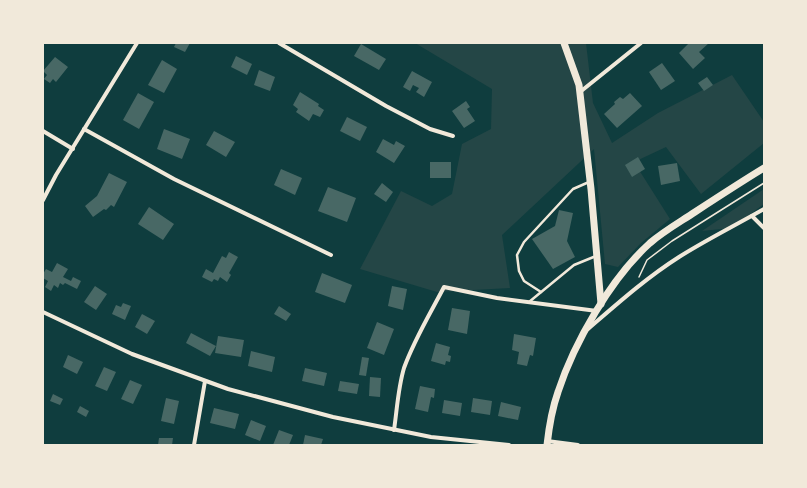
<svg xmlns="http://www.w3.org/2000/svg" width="807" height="488" viewBox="0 0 807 488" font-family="'Public Sans',sans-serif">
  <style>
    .green { fill: #244646 }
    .building { fill: #486865 }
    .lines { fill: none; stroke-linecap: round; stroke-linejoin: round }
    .path { stroke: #f1e9da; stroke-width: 1.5 }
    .service { stroke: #f1e9da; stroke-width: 2.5 }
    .minor { stroke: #f1e9da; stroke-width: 4 }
    .secondary { stroke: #f1e9da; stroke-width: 7 }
  </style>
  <rect width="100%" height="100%" fill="#0f3d3e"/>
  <g class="green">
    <polygon points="415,43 586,43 593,103 612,143 658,113 732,75 764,122 764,143 701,194 666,147 634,162 670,219 641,243 618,267 605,264 594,149 502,235 510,288 437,292 360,269 401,191 432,206 452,194 462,144 491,129 492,89"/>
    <polygon points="764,189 764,204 731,228 702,231"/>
  </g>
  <g class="building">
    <polygon points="176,43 190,43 185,52 174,47"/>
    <polygon points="689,43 709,43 699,52 705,58 693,69 679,53"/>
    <polygon points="361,44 386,59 379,70 354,56"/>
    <polygon points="236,56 252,64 247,75 231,67"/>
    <polygon points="55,57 68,67 56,82 53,79 50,83 44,79 47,75 43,71"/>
    <polygon points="162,60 177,69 164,93 148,85"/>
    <polygon points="662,63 675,81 661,90 649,72"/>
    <polygon points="259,70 275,77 270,91 254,85"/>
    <polygon points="412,71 432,82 424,97 416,92 419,88 413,85 410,91 403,87"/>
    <polygon points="707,77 713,85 704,91 698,83"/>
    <polygon points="300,92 319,104 318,106 324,110 320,117 313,114 309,121 296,112 298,109 293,105"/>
    <polygon points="138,93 154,102 139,129 123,120"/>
    <polygon points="630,93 642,106 617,128 604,114 615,104 614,102 620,97 623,99"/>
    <polygon points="466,101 470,107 467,109 475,121 464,128 452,111"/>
    <polygon points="347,117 367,127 360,141 340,131"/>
    <polygon points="164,129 190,139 182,159 157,149"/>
    <polygon points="214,131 235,142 226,157 206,145"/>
    <polygon points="383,139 394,145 396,141 405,146 394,163 376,152"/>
    <polygon points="638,157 645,169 632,177 625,165"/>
    <rect x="430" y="162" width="21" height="16"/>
    <polygon points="677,163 680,181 661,185 658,166"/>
    <polygon points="281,169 302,178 295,195 274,185"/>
    <polygon points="109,173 127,182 114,207 111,205 106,210 104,209 93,217 85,206 97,196"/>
    <polygon points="382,183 393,192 386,202 374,194"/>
    <polygon points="328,187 356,198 347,222 318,211"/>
    <polygon points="149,207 174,224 163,240 138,224"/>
    <polygon points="559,210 573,213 567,241 575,257 553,269 532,239 555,226"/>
    <polygon points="229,252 238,257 229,273 231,275 227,282 220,277 218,281 214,279 212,282 202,277 206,269 213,273 222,256 226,258"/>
    <polygon points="57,263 68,269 63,277 71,281 73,277 81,281 77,289 65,283 63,285 60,283 58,288 54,285 51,291 45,287 48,281 43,278 43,274 46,269 52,272"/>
    <polygon points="322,273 352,285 345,303 315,292"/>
    <polygon points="95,286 107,294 96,310 84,302"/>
    <polygon points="392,286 407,289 403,310 388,306"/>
    <polygon points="123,303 131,306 125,320 112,314 116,305 121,307"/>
    <polygon points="279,306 291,314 286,321 274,314"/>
    <polygon points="452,308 470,311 467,334 448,330"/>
    <polygon points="142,314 155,321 147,334 135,327"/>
    <polygon points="377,322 394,329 384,355 367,348"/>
    <polygon points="191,333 216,346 210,356 186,343"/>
    <polygon points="514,334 536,338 533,356 530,355 527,366 517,364 519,352 512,350"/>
    <polygon points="218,336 244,340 241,357 215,353"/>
    <polygon points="436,343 450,347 448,355 451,356 450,362 446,361 445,365 431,361"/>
    <polygon points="251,351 275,357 272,372 248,366"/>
    <polygon points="68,355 83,362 77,374 63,367"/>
    <polygon points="362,357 369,358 366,376 359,375"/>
    <polygon points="104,367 116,372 107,391 95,386"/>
    <polygon points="305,368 327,373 324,386 302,381"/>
    <polygon points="370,377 381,378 380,397 369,396"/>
    <polygon points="130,380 142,385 133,404 121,399"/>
    <polygon points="340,381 359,384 357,394 338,391"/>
    <polygon points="420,386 435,389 434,398 431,397 428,412 415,409"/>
    <polygon points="53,394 63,399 60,405 50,401"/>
    <polygon points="166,398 179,401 174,424 161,421"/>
    <polygon points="473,398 492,401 490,415 471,412"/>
    <polygon points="444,400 462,403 460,416 442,413"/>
    <polygon points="501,402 521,407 518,420 498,416"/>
    <polygon points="80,406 89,411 86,417 77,412"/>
    <polygon points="214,408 239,414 235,429 210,423"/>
    <polygon points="251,420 266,426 260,441 245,435"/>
    <polygon points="279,430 293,435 289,445 273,445"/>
    <polygon points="305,435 323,439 321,445 303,445"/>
    <polygon points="159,438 173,438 172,445 158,445"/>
  </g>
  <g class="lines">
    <polyline class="path" points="639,277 647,260 672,241 764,183"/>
    <g class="service">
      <polyline points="541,292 524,281 519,271 517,255 524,242 573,189 589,182"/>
      <polyline points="529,302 574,265 596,256"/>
    </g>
    <g class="minor">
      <polyline points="279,43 386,106 430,129 453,136"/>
      <polyline points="580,92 641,43"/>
      <polyline points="84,129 174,179 331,255"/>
      <polyline points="43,131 73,149"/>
      <polyline points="43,200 56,175 137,43"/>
      <polyline points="752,216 764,228"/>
      <polyline points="43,312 132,354 228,389 333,417 431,437 509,445"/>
      <path d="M588 329C617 304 646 278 679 257 706 240 736 225 764 209"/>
      <path d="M394 430C397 410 398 388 404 368 414 340 430 314 444 287L497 298 597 311"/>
      <polyline points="547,441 578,445"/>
      <polyline points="194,445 205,381"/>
    </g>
    <g class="secondary">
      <polyline points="564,43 579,85 591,189 601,304"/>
      <path d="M547 445C549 427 552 409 558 392 574 343 611 278 650 243 664 231 680 222 695 212 718 197 741 182 764 168"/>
    </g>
  </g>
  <rect width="807" height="488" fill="none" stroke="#f1e9da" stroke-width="88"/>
</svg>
